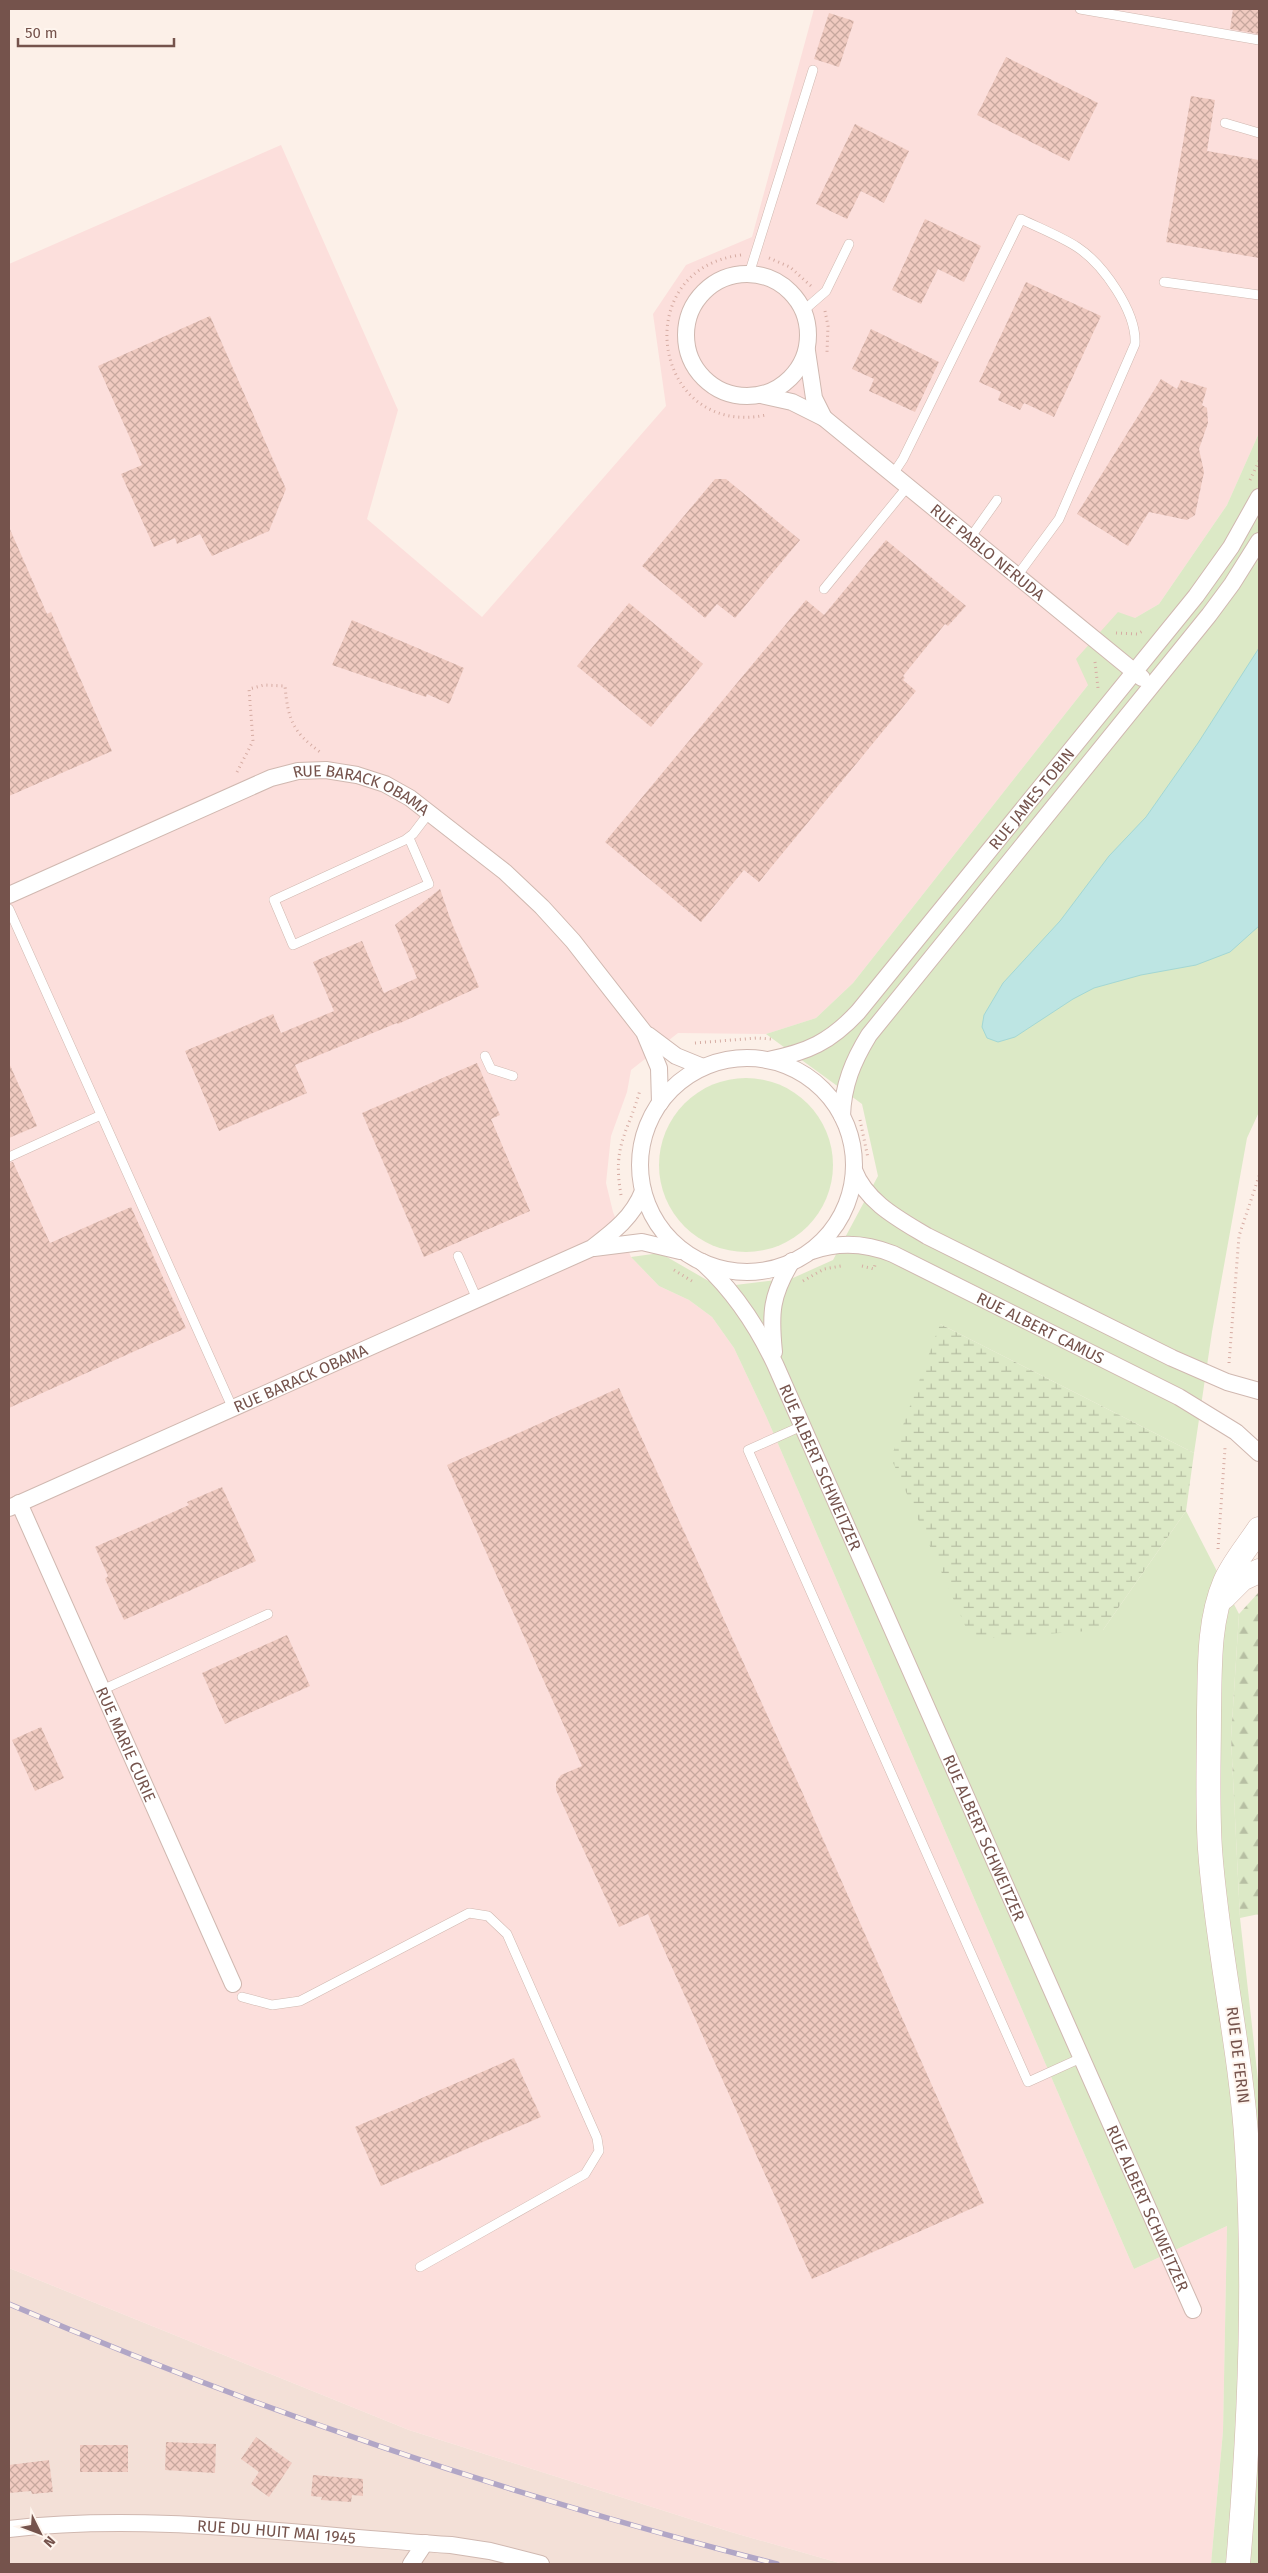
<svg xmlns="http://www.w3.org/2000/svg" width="1268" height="2573" viewBox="0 0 1268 2573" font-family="'Fira Sans',sans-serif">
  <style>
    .residential { fill: #f3e0d7 }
    .commercial { fill: #fcdfdc }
    .grass { fill: #dce9c6 }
    .forest { fill: url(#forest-firs) }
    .wetland { fill: url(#wetland-marsh) }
    .water { fill: #bde5e3; stroke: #a3d7d4 }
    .building { fill: url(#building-cross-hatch) }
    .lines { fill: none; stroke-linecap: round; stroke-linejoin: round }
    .lane-casing { stroke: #d0b8b0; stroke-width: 10 }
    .street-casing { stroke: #d0b8b0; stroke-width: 18 }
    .secondary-casing { stroke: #d2b7ae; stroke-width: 25 }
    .path { stroke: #d6aca3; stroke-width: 3; stroke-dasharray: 1 4; stroke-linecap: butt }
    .lane { stroke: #fff; stroke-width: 9 }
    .street { stroke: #fff; stroke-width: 16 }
    .secondary { stroke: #fff; stroke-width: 24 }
    .rail-casing { stroke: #b1a6c6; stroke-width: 5.5 }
    .rail { stroke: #fef5ee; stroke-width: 4; stroke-dasharray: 11; stroke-linecap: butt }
    .labels { text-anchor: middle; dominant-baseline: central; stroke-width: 4; stroke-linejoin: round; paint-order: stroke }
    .street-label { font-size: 16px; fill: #75534c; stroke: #fef5ee }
  </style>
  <defs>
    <pattern id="forest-firs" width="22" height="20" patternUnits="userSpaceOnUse" patternTransform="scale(1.25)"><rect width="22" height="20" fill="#dce9c6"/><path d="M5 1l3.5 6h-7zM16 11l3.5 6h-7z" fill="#b7bfa3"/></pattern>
    <pattern id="wetland-marsh" width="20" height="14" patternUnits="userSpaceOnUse" patternTransform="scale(1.25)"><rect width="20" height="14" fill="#dce9c6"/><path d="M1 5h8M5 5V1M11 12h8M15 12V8" fill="none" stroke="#b7bfa3"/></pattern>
    <pattern id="building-cross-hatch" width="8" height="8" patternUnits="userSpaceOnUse" patternTransform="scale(1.25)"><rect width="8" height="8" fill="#f0cac0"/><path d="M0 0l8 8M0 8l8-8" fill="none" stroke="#c7a79e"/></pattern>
  </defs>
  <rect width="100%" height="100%" fill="#fcf0e8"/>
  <polygon class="residential" points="9,2268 409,2430 731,2532 843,2564 9,2564"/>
  <polygon class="commercial" points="814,9 1259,9 1259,433 1227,505 1159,604 1135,618 1088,685 853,983 816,1018 766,1034 678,1033 631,1070 627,1092 611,1136 606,1183 613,1212 631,1257 659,1286 689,1300 712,1317 734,1348 766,1416 1134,2269 1227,2226 1223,2431 1211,2564 843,2564 731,2532 409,2430 9,2268 9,264 281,145 398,410 367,519 482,617 666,406 653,314 686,265 752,237"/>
  <g class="grass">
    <polygon points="1259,433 1259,1112 1247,1138 1212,1332 1194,1453 940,1324 1103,1630 1186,1511 1239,1614 1231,1738 1240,1918 1259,2089 1259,2564 1211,2564 1223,2431 1227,2226 1134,2269 766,1416 734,1348 712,1317 689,1300 659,1286 631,1257 660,1253 719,1287 793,1278 833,1260 878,1176 862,1104 766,1034 816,1018 853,983 1088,685 1076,659 1118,612 1135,618 1159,604 1227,505"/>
    <circle cx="746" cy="1165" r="87"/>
  </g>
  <polygon class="forest" points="1259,1592 1259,1914 1240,1918 1231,1738 1239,1614"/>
  <polygon class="wetland" points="940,1324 1194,1453 1186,1511 1103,1630 971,1639 891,1458"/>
  <polygon class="water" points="1259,648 1259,926 1230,952 1196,965 1141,975 1094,988 1073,999 1015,1037 998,1042 987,1038 982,1027 984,1015 1003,983 1060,921 1109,856 1146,817 1198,743"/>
  <g class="building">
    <polygon points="1233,9 1259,9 1259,34 1230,29"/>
    <polygon points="829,13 854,21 839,67 814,59"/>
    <polygon points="1006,57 1098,103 1069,161 977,115"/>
    <polygon points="1191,96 1215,100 1207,151 1259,160 1259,258 1166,242"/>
    <polygon points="855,124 909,151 884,203 861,191 847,219 816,204"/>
    <polygon points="925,219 981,246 964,282 938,269 921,304 892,290"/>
    <polygon points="1026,282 1101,316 1054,417 1024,403 1020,410 998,400 1001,392 979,382"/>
    <polygon points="210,316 286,489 269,531 212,556 200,534 177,544 175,538 154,547 121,474 142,465 98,366"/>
    <polygon points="871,329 939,362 915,412 869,391 874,379 852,369"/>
    <polygon points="1161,379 1177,389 1181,380 1207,388 1202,405 1207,408 1208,423 1199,449 1204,472 1195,515 1187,520 1149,512 1128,546 1077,514"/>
    <polygon points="715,479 726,479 800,540 735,618 717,604 705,618 642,566"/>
    <polygon points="9,527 47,614 51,612 112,751 9,796"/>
    <polygon points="886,540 966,606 948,626 945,624 903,676 905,678 903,680 916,691 759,882 744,870 701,922 605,842 806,600 824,615"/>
    <polygon points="629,603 703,664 651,727 577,666"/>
    <polygon points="352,620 464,668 449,704 427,694 426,697 332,665"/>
    <polygon points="440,889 451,921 479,987 398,1024 397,1023 295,1065 307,1093 219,1131 185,1051 273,1014 281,1033 334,1011 313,962 362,941 384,993 417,978 395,925"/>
    <polygon points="9,1063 37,1126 9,1138"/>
    <polygon points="477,1063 500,1115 491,1119 530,1211 424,1257 362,1113"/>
    <polygon points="13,1162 50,1243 131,1207 186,1328 9,1408 9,1163"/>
    <polygon points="619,1388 803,1794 984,2203 812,2279 648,1914 619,1927 556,1790 556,1782 561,1775 582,1766 447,1465"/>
    <polygon points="222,1487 256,1561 124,1620 105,1579 108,1576 95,1547 189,1505 187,1502"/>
    <polygon points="287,1635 310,1686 225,1724 202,1673"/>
    <polygon points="41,1727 64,1778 35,1791 12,1740"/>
    <polygon points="514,2058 541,2117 381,2186 355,2127"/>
    <polygon points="256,2437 292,2463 269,2497 251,2484 259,2472 241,2459"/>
    <polygon points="166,2442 216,2444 215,2473 165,2470"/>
    <rect x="80" y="2445" width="48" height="27"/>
    <polygon points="49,2460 53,2492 32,2494 31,2491 9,2493 9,2465"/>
    <polygon points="313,2475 363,2479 363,2496 352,2495 351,2502 321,2500 322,2497 311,2496"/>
  </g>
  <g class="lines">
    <g class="lane-casing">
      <g id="lane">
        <polyline points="1080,9 1259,40"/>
        <polyline points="1225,123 1259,133"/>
        <polyline points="749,274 813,70"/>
        <polyline points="1164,282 1259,295"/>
        <polyline points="803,311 826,291 849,244"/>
        <path d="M893 474 903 459 1021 219C1039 228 1060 236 1077 247 1103 264 1137 312 1135 344L1059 519 1017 576"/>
        <polyline points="970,538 997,500"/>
        <polyline points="824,589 908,486"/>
        <polyline points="409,838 429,884 293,945 274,900 405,840 413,834 429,813"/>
        <polyline points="9,909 233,1409"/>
        <polyline points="485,1056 491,1069 513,1076"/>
        <polyline points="9,1157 101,1115"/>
        <polyline points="458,1256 477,1299"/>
        <polyline points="802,1426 748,1450 1028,2082 1081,2058"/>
        <polyline points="102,1690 268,1614"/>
        <polyline points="242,1997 272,2005 300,2001 469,1913 488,1916 507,1934 597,2138 599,2151 585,2174 420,2267"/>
      </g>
    </g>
    <g class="street-casing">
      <g id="street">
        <circle cx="747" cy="335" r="61"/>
        <polyline points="807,351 814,398 824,418"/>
        <path id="s1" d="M761 395 792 402 824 418 1142 678"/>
        <path id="s2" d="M9 895 271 778 298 771 326 770 357 775 385 784 410 798 505 872 542 907 573 941 644 1032 659 1068 660 1103"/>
        <polyline points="648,1035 676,1056 703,1067"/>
        <circle cx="747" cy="1165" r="107"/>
        <path id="s3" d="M768 1060C808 1052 830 1042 858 1012L1196 596 1231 547 1259 497"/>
        <path d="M842 1116C843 1085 853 1061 869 1035L1209 615 1232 584 1259 541"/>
        <path d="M854 1170C866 1202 899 1219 927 1236L1172 1358 1227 1382 1259 1391"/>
        <polyline points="594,1248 642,1242 680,1251"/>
        <path id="s4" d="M812 1251C840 1241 866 1243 893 1254L1179 1397 1236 1432 1259 1453"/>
        <path id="s5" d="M702 1262C734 1291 756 1324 775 1364L1193 2310"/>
        <path d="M774 1352C770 1313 771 1295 792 1261"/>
        <path id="s6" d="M19 1503 233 1984"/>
        <path id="s7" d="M9 1508 592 1248C613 1232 633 1217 643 1191"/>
        <path id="s8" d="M9 2529C155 2512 304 2536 451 2545L490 2551 541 2564"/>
        <polyline points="411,2564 425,2543"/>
      </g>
    </g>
    <g class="secondary-casing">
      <g id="secondary">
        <polyline points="1224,1597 1242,1579 1259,1571"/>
        <path d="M1238 2564C1250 2426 1256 2287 1247 2148 1241 2048 1217 1949 1210 1849 1207 1804 1209 1758 1209 1712 1210 1669 1208 1622 1225 1582 1233 1563 1248 1546 1259 1529"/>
      </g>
    </g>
    <g class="path">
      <path d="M741 255C626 269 653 439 766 415"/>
      <polyline points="769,258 790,267 811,286"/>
      <polyline points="825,311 828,326 827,352"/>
      <polyline points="1250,480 1259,461"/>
      <polyline points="1116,633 1137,634 1143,631"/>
      <polyline points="1095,662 1098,688"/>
      <path d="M237 772 253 741 249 689 264 685 285 686C288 720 293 732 320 752"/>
      <polyline points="695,1043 757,1038 771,1039"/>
      <polyline points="860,1120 868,1158"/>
      <path d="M621 1195C612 1144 628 1134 640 1090"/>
      <polyline points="862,1266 874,1269 875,1265"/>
      <polyline points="674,1270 695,1283"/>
      <polyline points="803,1281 824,1269 841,1266"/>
      <polyline points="1229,1363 1239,1236 1259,1176"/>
      <polyline points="1218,1549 1225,1448"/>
    </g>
    <use href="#lane" class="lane"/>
    <use href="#street" class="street"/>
    <use href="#secondary" class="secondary"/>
    <g class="rail-casing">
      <path id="rail" d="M9 2304C257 2410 516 2498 777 2564"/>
    </g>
    <use href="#rail" class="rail"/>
  </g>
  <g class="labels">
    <g class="street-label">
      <text stroke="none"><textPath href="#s1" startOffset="279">RUE PABLO NERUDA</textPath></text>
      <text stroke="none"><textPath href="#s2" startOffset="382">RUE BARACK OBAMA</textPath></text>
      <text stroke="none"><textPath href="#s3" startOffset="379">RUE JAMES TOBIN</textPath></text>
      <text stroke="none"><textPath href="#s4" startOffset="248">RUE ALBERT CAMUS</textPath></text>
      <text stroke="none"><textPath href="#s7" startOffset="319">RUE BARACK OBAMA</textPath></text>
      <text stroke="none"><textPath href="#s5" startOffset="239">RUE ALBERT SCHWEITZER</textPath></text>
      <text stroke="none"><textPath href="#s6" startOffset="264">RUE MARIE CURIE</textPath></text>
      <text stroke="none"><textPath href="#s5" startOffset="644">RUE ALBERT SCHWEITZER</textPath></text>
      <text transform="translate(1238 2055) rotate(83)">RUE DE FERIN</text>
      <text stroke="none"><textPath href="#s5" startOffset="1049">RUE ALBERT SCHWEITZER</textPath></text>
      <text stroke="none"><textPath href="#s8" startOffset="268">RUE DU HUIT MAI 1945</textPath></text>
    </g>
  </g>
  <rect width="1268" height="2573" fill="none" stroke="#75534c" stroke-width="20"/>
  <g transform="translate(40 2533) rotate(132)" stroke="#fef5ee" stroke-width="4" paint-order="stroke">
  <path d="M0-4L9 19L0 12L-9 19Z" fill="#75534c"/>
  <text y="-8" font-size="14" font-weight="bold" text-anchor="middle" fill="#75534c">N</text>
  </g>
  <path d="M18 38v8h156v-8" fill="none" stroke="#75534c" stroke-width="2.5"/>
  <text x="25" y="38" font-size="15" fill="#75534c" stroke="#fef5ee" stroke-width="4" paint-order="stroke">50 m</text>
</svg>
